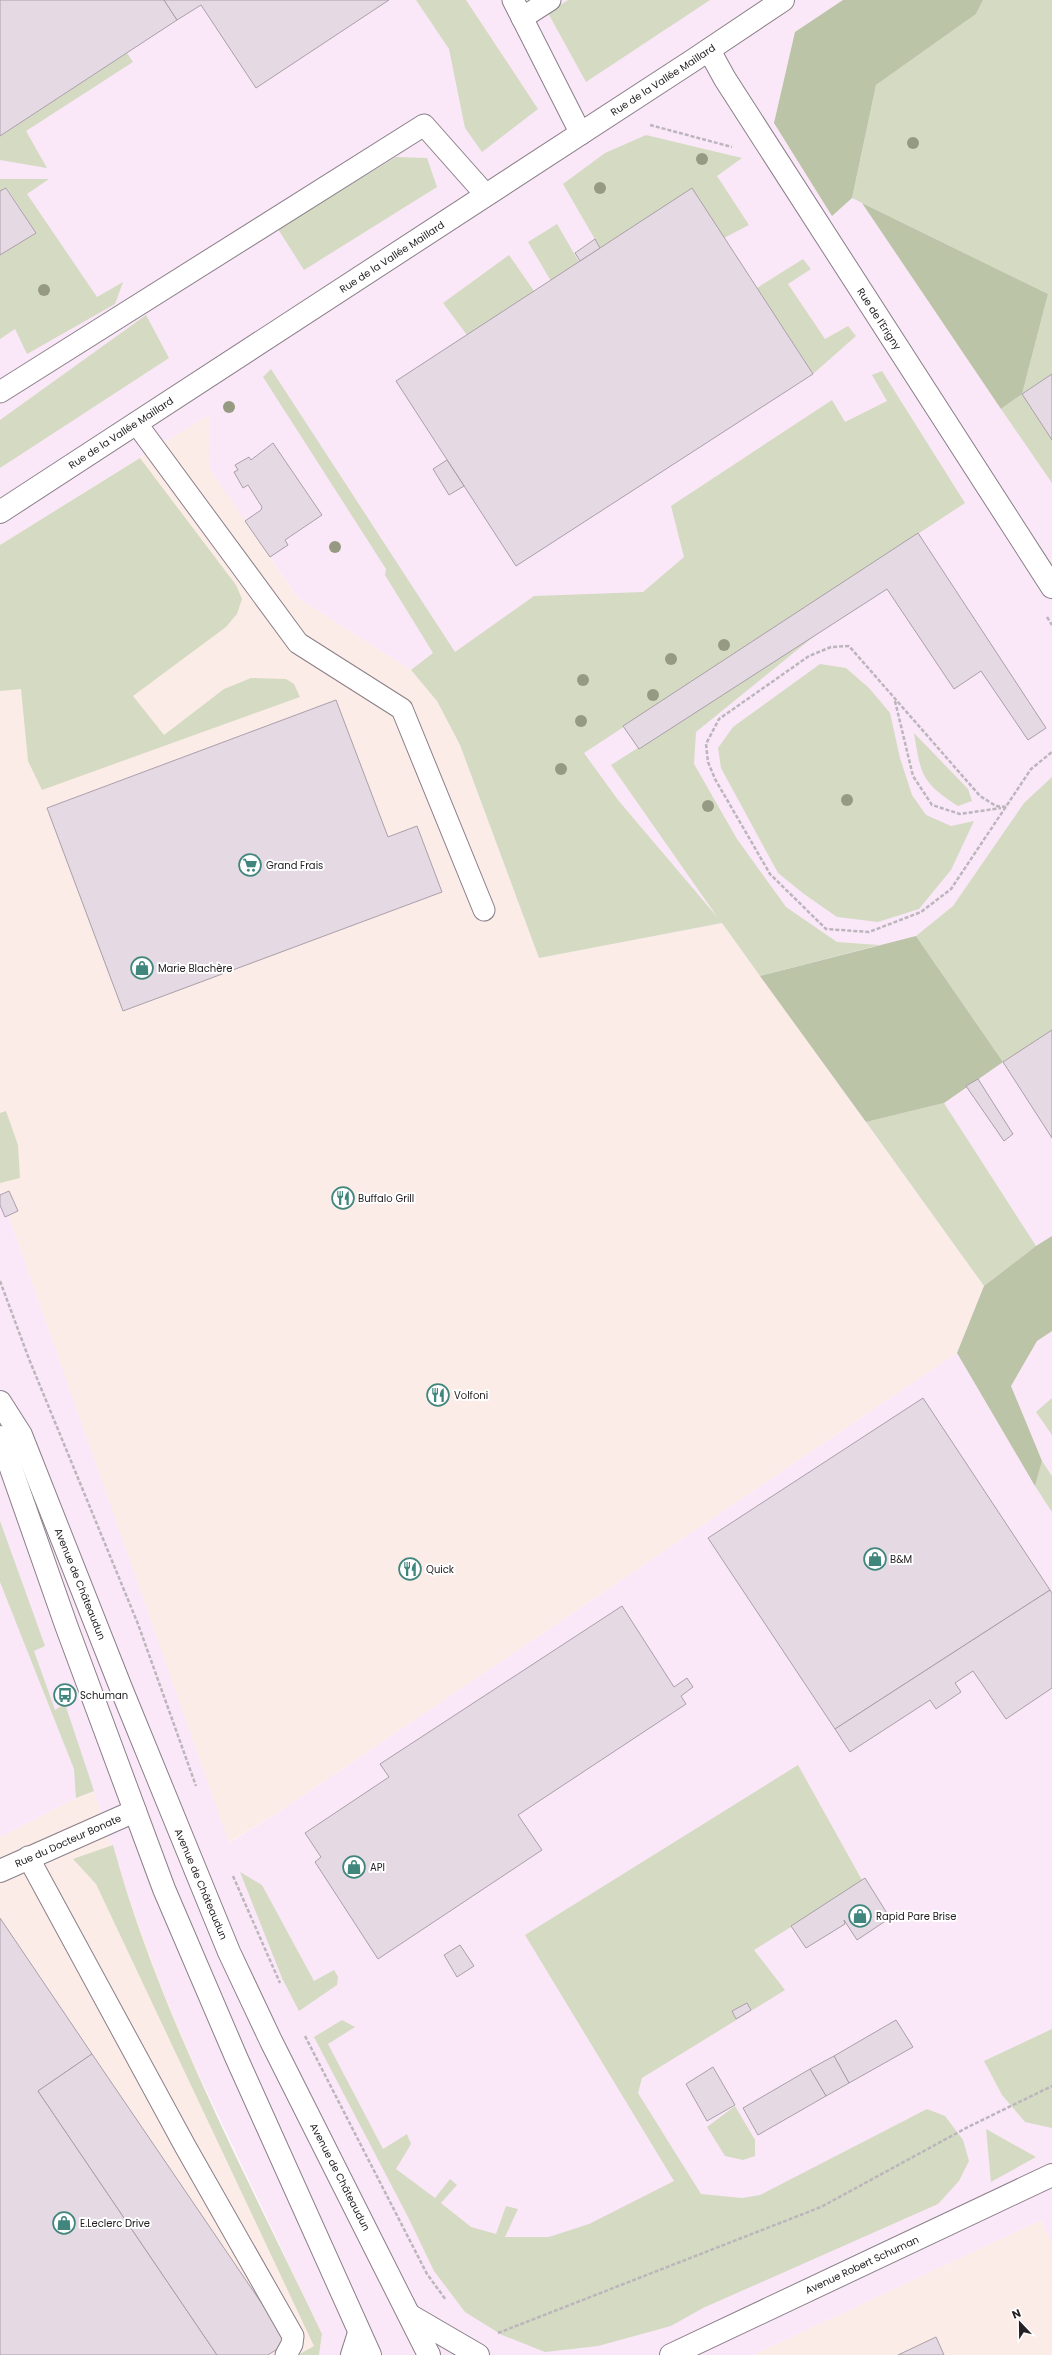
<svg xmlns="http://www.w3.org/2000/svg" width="1052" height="2355" viewBox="0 0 1052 2355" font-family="Poppins,sans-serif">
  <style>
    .commercial { fill: #fcece7 }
    .built { fill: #fae8f8 }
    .green { fill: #d4dbc2; fill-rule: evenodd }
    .forest { fill: #bbc4a6 }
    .building { fill: #e5d9e4; stroke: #aa9fa9 }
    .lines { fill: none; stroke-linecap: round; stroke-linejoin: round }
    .service-casing { stroke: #8a7f88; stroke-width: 23 }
    .minor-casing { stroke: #8a7f88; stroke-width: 24 }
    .tertiary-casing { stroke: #8a7f88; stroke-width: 24 }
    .primary-casing { stroke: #8a7f88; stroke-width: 24 }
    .path { stroke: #bcb6bc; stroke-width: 2.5; stroke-dasharray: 4 2; stroke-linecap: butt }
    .service { stroke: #fff; stroke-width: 21 }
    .minor { stroke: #fff; stroke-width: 22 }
    .tertiary { stroke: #fff; stroke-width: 22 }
    .primary { stroke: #fff; stroke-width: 22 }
    .tree { fill: #979a82 }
    .labels { text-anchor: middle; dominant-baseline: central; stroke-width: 4; stroke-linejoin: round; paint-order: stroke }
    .street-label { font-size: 10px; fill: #242023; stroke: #fff }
    .poi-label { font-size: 10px; fill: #242023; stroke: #fff; text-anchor: start }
  </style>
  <rect width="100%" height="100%" fill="#fef7fe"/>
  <g class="commercial">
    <polygon points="210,414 245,521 298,598 411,670 437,701 460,745 539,958 722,923 984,1286 957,1353 276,1814 228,1843 0,1191 0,545"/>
    <polygon points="94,1791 123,1882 165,1996 319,2355 0,2355 0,1837 76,1798"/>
    <polygon points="1041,2220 1052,2243 1052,2355 753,2355"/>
  </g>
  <polygon class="built" points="0,0 1052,0 1052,2243 1041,2220 753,2355 319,2355 322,2334 199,2075 165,1996 123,1882 94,1791 76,1798 0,1837 0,1191 229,1843 276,1814 957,1353 984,1286 722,923 539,958 460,745 437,701 411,670 298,598 209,468 210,414 0,545"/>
  <g class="green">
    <polygon points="416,0 466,0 538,109 482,152 465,128 449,49"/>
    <polygon points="568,0 710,0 586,82 548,13"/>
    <polygon points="983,0 1052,0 1052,374 1022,394 1052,440 1052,483 1001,409 1022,394 1048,294 852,198 876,85 976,14"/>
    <polygon points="127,53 133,62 26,131 47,168 0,160 0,136"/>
    <polygon points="646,135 742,158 717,176 749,225 724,238 692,189 600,248 563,184 605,153"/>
    <polygon points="396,157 427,158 437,187 304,270 278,229"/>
    <polygon points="0,179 49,179 27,194 97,297 123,282 115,304 27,354 15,329 0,339 0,255 36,233 7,188 0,191"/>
    <polygon points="557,224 579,262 551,281 528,242"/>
    <polygon points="509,255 534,291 467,335 443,303"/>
    <polygon points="803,259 811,269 788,284 825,339 848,326 856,336 813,374 757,288"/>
    <polygon points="146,315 169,358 0,468 0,420"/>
    <polygon points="271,369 455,652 534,596 643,592 684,557 671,506 832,400 845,422 887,401 872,375 882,371 965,503 584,753 618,800 718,918 611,765 818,633 696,732 694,764 737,839 786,907 837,942 879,945 760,976 722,923 539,958 460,745 437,701 411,670 433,653 385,575 386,569 263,377"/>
    <polygon points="140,458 236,585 242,599 237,614 226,627 133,696 164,735 224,689 251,678 286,679 294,684 300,697 42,790 28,761 21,689 0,691 0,545"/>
    <polygon points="820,664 846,668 869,688 890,713 900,758 912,795 926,815 951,826 974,821 951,870 919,909 878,922 837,917 804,894 778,873 721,768 718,748 733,727"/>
    <path d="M914 733 968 789 972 801 958 806C921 782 921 775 914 733Z"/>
    <polygon points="1052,777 1052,1030 1003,1062 916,936 953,906 1024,803"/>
    <polygon points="944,1103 1036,1246 984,1286 866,1122"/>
    <polygon points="6,1111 18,1145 20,1178 0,1183 0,1113"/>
    <polygon points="1052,1398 1052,1435 1036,1412"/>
    <polygon points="1042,1461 1052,1476 1052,1512 1035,1486"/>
    <polygon points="0,1521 45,1646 34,1651 55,1710 65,1704 94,1791 76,1798 74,1769 0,1582"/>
    <path d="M798 1765 863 1882 754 1950 785 1990 642 2078 638 2093 701 2194 742 2198 760 2195 927 2109 945 2116 963 2140 969 2161 959 2181 938 2204 703 2308 671 2326 598 2346 545 2352 502 2335 465 2312 434 2271 408 2217 314 2037 342 2020 355 2027 328 2044 383 2149 407 2134 411 2144 396 2169 435 2198 450 2179 457 2185 441 2203 471 2227 496 2234 506 2206 518 2209 505 2237H549L589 2224 674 2181 525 1935ZM747 2003 751 2010 737 2019 732 2011Z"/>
    <path d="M113 1845C159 2015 247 2176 322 2334L319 2355H298L314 2346 96 1884 73 1859Z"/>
    <polygon points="240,1872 262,1885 314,1981 334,1970 338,1977 337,1985 299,2011 282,1978"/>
    <polygon points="1052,2029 1052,2128 1025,2122 1002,2095 984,2061"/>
    <polygon points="735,2106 755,2140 755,2156 743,2160 725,2156 707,2127"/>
    <polygon points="986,2129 1036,2157 991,2182"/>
  </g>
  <g class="forest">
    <polygon points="843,0 983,0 976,14 876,85 852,198 832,216 774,123 795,32"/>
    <polygon points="862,203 1048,294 1022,394 1001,409"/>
    <polygon points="916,936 1003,1062 944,1103 866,1122 760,976"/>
    <polygon points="1052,1236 1052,1331 1037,1341 1011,1386 1042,1461 1035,1486 957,1353 984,1286 1036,1246"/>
  </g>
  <g class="building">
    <polygon points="0,0 164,0 177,20 0,136"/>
    <polygon points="164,0 389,0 256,88 201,5 177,20"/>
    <polygon points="6,188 36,233 0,255 0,191"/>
    <polygon points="692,188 813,374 516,566 396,381"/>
    <polygon points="595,239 600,248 580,261 575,253"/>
    <polygon points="1052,374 1052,440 1022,394"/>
    <polygon points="273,443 322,515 285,540 288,545 270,557 245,521 261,510 262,507 248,485 243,488 234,472 238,470 235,465 249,457 251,460"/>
    <polygon points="447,460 464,486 449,495 433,469"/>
    <polygon points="918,533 1046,728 1028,740 981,671 954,689 887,589 639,749 623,726"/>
    <polygon points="336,700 388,837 417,826 442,892 123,1011 47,808"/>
    <polygon points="1052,1030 1052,1138 1003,1062"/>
    <polygon points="978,1079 1013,1134 1004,1141 966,1086"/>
    <polygon points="9,1191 18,1211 5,1217 0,1205 0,1195"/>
    <polygon points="923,1398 1050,1590 835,1729 708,1538"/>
    <polygon points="1050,1590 1052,1593 1052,1688 1006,1719 973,1671 955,1683 961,1692 936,1709 930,1700 850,1752 835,1729"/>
    <polygon points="622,1606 674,1687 687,1678 693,1687 681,1696 686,1704 518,1815 542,1850 378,1959 315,1862 321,1857 305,1833 389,1777 380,1764"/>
    <polygon points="865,1878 890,1918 857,1940 844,1920 845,1924 806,1948 791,1926"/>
    <polygon points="0,1918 92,2054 38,2091 217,2355 0,2355"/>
    <polygon points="460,1945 474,1966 457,1977 444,1955"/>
    <polygon points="747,2003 751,2010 736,2019 732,2011"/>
    <polygon points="896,2020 913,2047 849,2083 834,2056"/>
    <polygon points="92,2054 288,2342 268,2355 217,2355 38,2091"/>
    <polygon points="834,2056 849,2083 826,2096 810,2069"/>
    <polygon points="713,2067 735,2105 707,2121 686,2084"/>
    <polygon points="810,2069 826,2096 758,2135 743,2108"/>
    <polygon points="936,2337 944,2355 898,2355"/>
  </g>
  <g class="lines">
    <g class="service-casing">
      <g id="service">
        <polyline points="513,0 581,134"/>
        <polyline points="522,18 550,0"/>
        <polyline points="0,392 424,125 486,195"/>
        <polyline points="136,423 298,643 402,709 484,910"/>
        <polyline points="28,1857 185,2146 293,2336 292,2344 286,2355"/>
      </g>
    </g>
    <g class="minor-casing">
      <g id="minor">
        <polyline points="709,50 725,79 1052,587"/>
        <polyline points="0,512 692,61 783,0"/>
        <polyline points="0,1871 135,1811"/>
      </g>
    </g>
    <g class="tertiary-casing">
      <polyline id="tertiary" points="352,2355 359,2333"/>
    </g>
    <g class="primary-casing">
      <g id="primary">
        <polyline points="0,1402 21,1435 121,1688 229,1952 271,2041 429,2355"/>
        <polyline points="0,1437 66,1625 164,1889 236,2057 370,2355"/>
        <polyline points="411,2316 478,2355"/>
        <polyline points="671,2355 1052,2175"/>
      </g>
    </g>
    <g class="path">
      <polyline points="650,125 732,147"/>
      <polyline points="1047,617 1052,625"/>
      <polyline points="895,701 913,776 932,805 960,814 1001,808"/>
      <polyline points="1006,807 996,806 980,796 849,646 831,647 809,656 719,719 706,744 708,762 715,779 770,874 826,929 869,932 921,912 951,889 1031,769 1052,752"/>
      <polyline points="0,1281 29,1359 138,1624 196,1786"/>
      <polyline points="233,1876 280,1983"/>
      <polyline points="305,2036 427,2274 446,2300"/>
      <polyline points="498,2333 821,2207 968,2127 1052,2086"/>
    </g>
    <use href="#service" class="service"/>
    <use href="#minor" class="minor"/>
    <use href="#tertiary" class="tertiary"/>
    <use href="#primary" class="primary"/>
  </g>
  <g class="tree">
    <circle cx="913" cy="143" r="6"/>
    <circle cx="702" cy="159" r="6"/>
    <circle cx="600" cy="188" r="6"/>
    <circle cx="44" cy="290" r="6"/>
    <circle cx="229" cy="407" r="6"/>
    <circle cx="335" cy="547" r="6"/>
    <circle cx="724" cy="645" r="6"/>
    <circle cx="671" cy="659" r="6"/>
    <circle cx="583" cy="680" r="6"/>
    <circle cx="653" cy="695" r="6"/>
    <circle cx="581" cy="721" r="6"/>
    <circle cx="561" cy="769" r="6"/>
    <circle cx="847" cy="800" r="6"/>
    <circle cx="708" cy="806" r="6"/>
  </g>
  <defs>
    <g id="supermarket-ring" transform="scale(1.15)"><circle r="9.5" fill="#fff" stroke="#40867d" stroke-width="1.5"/><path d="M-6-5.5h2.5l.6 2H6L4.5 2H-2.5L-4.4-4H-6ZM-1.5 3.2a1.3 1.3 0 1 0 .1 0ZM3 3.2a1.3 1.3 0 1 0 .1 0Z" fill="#40867d"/></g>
    <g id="shop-ring" transform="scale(1.15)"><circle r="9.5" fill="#fff" stroke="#40867d" stroke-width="1.5"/><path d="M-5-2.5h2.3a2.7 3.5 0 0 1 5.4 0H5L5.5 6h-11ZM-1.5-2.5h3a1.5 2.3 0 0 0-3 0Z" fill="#40867d"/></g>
    <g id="restaurant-ring" transform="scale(1.15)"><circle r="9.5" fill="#fff" stroke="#40867d" stroke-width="1.5"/><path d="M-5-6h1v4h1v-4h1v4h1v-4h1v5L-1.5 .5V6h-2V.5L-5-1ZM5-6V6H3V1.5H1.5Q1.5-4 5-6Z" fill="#40867d"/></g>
    <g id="bus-ring" transform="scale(1.15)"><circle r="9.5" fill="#fff" stroke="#40867d" stroke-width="1.5"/><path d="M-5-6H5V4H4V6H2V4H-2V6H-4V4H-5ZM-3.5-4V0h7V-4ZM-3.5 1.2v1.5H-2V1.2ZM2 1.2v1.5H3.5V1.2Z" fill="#40867d"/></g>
  </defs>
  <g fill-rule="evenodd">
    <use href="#supermarket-ring" x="250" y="865"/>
    <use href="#shop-ring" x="142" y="968"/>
    <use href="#restaurant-ring" x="343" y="1198"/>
    <use href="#restaurant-ring" x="438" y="1395"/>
    <use href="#shop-ring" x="875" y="1559"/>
    <use href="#restaurant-ring" x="410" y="1569"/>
    <use href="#bus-ring" x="65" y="1695"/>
    <use href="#shop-ring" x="354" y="1867"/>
    <use href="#shop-ring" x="860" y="1916"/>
    <use href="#shop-ring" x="64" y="2223"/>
  </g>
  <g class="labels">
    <g class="street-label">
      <text transform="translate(663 80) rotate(-33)">Rue de la Vallée Maillard</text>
      <text transform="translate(392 257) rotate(-33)">Rue de la Vallée Maillard</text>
      <text transform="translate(879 319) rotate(57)">Rue de l'Erigny</text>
      <text transform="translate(121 433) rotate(-33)">Rue de la Vallée Maillard</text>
      <text transform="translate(80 1584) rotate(68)">Avenue de Châteaudun</text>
      <text transform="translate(68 1841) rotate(-24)">Rue du Docteur Bonate</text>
      <text transform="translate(201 1884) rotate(67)">Avenue de Châteaudun</text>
      <text transform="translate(340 2177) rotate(63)">Avenue de Châteaudun</text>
      <text transform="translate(862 2265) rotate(-25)">Avenue Robert Schuman</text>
    </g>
    <g class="poi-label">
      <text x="266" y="865">Grand Frais</text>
      <text x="158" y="968">Marie Blachère</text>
      <text x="358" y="1198">Buffalo Grill</text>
      <text x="454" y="1395">Volfoni</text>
      <text x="890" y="1559">B&amp;M</text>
      <text x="426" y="1569">Quick</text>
      <text x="80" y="1695">Schuman</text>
      <text x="370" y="1867">API</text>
      <text x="876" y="1916">Rapid Pare Brise</text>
      <text x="80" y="2223">E.Leclerc Drive</text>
    </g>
  </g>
  <g transform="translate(1020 2323) rotate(338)" stroke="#ffffff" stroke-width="3" paint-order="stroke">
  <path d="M0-3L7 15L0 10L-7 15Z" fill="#242023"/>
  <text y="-6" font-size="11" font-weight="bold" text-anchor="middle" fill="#242023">N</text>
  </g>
</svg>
